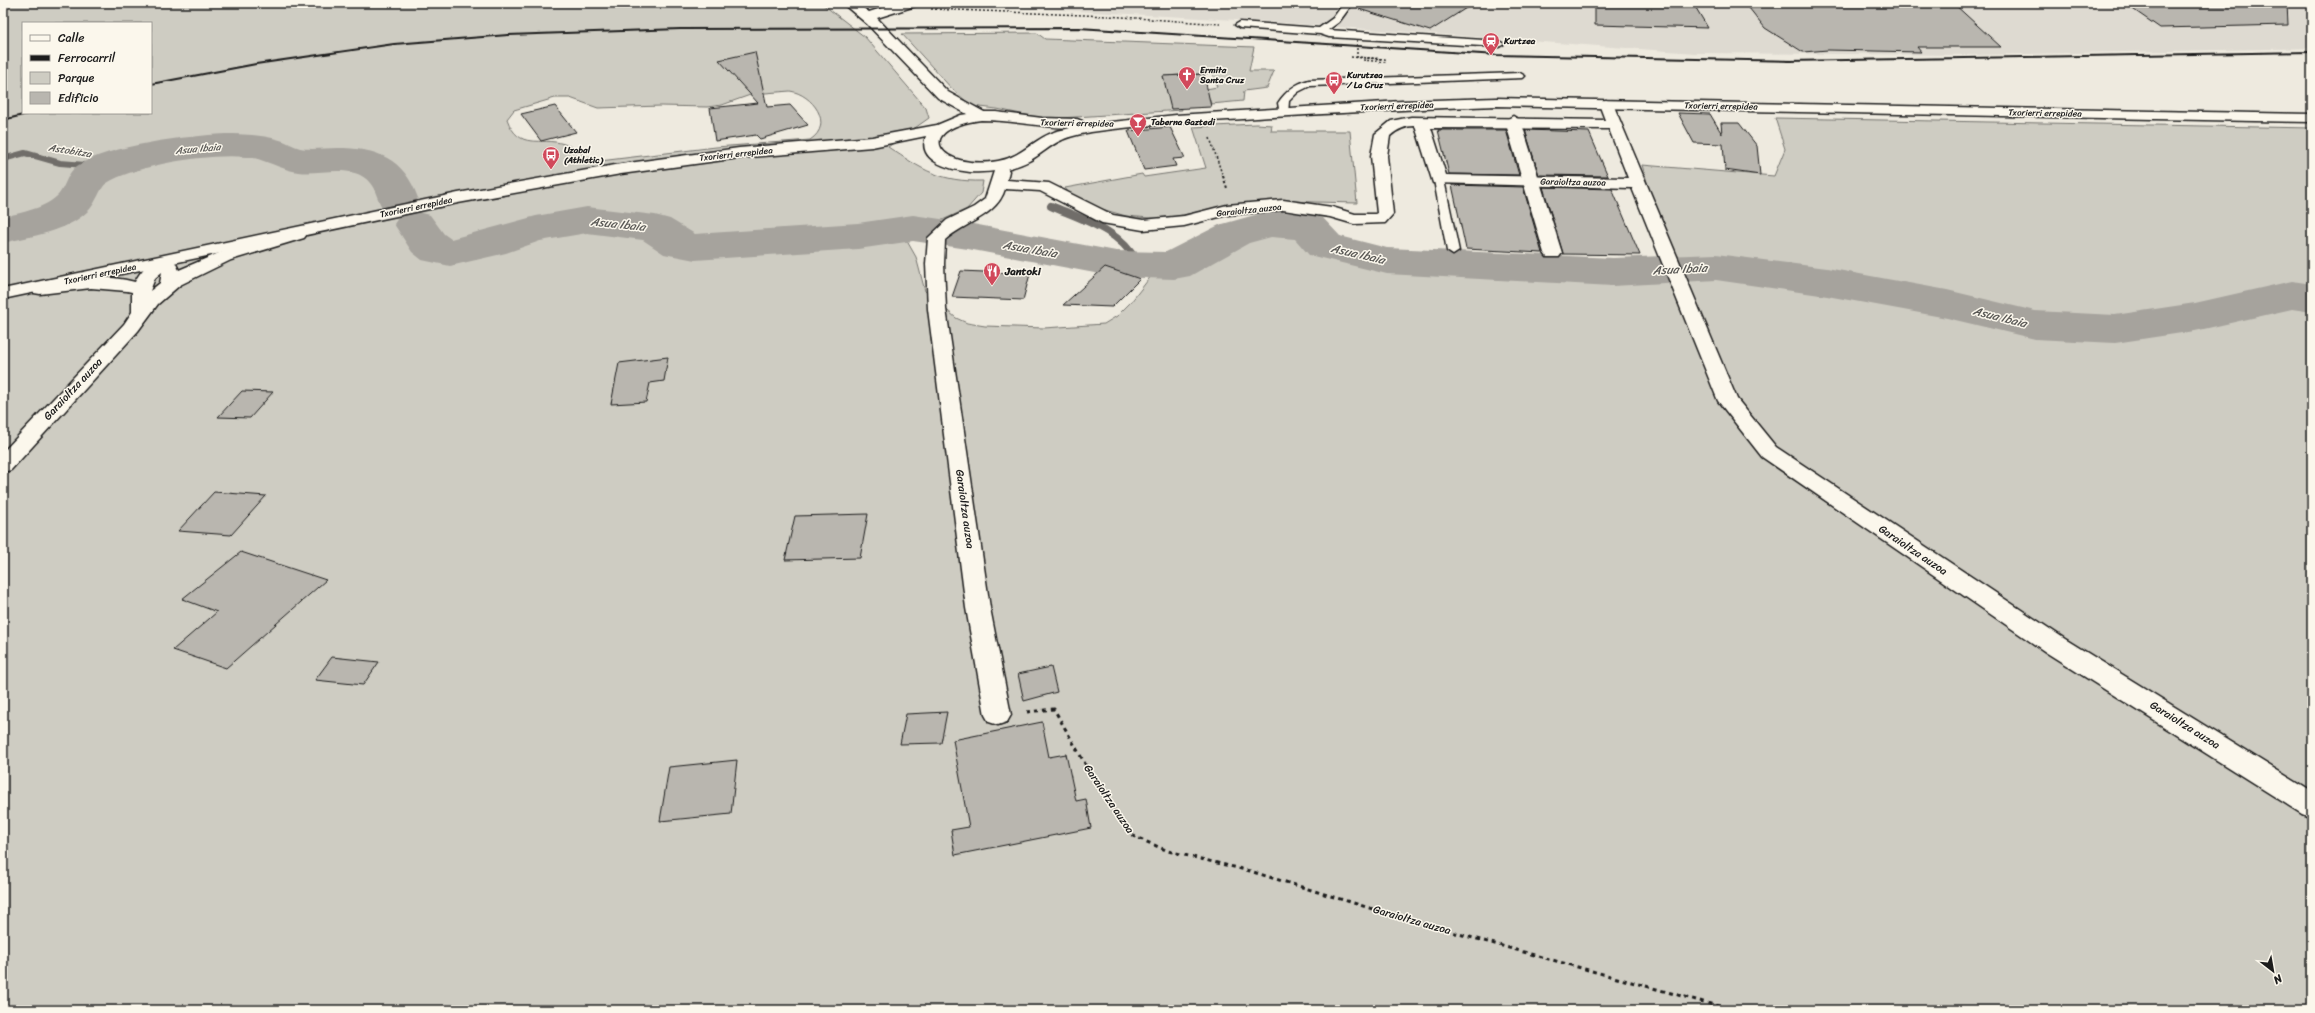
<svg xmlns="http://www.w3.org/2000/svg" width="2315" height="1013" viewBox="0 0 2315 1013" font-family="Sriracha,sans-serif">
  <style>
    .built { fill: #dedad1 }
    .green { fill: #ceccc2; stroke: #75746f; fill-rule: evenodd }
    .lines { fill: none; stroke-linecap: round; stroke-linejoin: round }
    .stream-far1 { stroke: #6f6d69; stroke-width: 6 }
    .stream { stroke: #6f6d69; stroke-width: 8 }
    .river { fill: #a6a39d; fill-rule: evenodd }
    .building { fill: #b9b6af; stroke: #1c1c1c }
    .service-casing { stroke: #1c1c1c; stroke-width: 3 }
    .pedestrian-casing { stroke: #1c1c1c; stroke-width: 3 }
    .minor-casing { stroke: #1c1c1c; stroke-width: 3 }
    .tertiary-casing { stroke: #1c1c1c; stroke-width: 3 }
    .path-far2 { stroke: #1c1c1c; stroke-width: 1.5; stroke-dasharray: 2 2; stroke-linecap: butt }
    .path-far1 { stroke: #1c1c1c; stroke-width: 2; stroke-dasharray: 2.5 2.5; stroke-linecap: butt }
    .path { stroke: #1c1c1c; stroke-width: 3; stroke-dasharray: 4 4; stroke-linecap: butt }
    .service { fill: #fbf7ec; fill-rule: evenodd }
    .pedestrian { fill: #fbf7ec; fill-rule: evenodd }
    .minor { fill: #fbf7ec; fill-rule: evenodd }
    .tertiary { fill: #fbf7ec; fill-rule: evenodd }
    .rail { stroke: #1c1c1c; stroke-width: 2 }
    .path-bridge { stroke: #1c1c1c; stroke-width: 1.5; stroke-dasharray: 2 2; stroke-linecap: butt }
    .labels { text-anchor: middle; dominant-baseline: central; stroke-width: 3; stroke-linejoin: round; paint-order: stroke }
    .far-poi-label { font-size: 9px; font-weight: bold; fill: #1c1c1c; stroke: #fbf7ec; text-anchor: start }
    .far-street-label { font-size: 9px; fill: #1c1c1c; stroke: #fbf7ec }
    .far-water-label { font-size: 10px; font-style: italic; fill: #5a5956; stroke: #fbf7ec }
    .poi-label { font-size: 11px; font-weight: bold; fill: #1c1c1c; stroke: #fbf7ec; text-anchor: start }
    .street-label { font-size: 11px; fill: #1c1c1c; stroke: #fbf7ec }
    .water-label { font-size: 12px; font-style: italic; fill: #5a5956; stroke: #fbf7ec }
  </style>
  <rect width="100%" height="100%" fill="#eeeadf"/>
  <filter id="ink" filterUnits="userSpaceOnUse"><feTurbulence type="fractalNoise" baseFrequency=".025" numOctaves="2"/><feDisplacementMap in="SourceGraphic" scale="8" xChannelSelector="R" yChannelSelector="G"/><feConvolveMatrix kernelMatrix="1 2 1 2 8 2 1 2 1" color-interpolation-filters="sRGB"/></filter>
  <g filter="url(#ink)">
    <polygon class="built" points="821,3 2312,3 2312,48 1979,55 1695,53 1254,21 969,5 825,6"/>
    <g class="green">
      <path d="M3 3H821L865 37 926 108 929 118 888 147C923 170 940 182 983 181L981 193 967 209 927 227H899L916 257 925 291 956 318 967 323 985 326 1044 328 1104 324 1117 316 1131 302 1158 267 1187 248 1205 240 1255 228 1292 227 1332 234 1351 241 1382 257 1436 267 1622 268 1676 265 1667 250 1642 165 1774 176 1785 149 1775 118 2312 128V1010H3ZM23 23H151V113H23ZM790 91C812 94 835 124 810 140L716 147 600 161C586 159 577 148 564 144 540 136 519 152 507 119L514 110 555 98H570L598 108 661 106 707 107 722 105 753 94Z"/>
      <polygon points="1037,33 1045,39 1254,47 1249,71 1274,71 1267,88 1244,91 1243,101 1211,104 1206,89 1217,87 1212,73 1164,76 1176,91 1182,110 1045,119 997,109 972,106 953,90 902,34"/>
      <polygon points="1256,124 1272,125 1271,131 1350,131 1357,203 1273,201 1213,209 1162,219 1126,216 1088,205 1069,193 1065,188 1142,174 1144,177 1206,168 1193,127"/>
    </g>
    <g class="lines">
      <polyline class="stream-far1" points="3,159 25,153 60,163 111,167"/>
      <path class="stream" d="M1051 206C1084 220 1121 230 1138 264"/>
      <g class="river">
        <path d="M225 134C244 134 262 135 280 140 287 142 293 146 300 148 311 150 325 148 337 148 377 148 404 158 418 198L412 207 397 211 382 207C377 199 376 190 370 183 354 163 320 175 298 172 284 170 271 163 258 159 224 150 137 164 107 183 100 187 96 205 87 212 66 232 31 236 3 243V217C20 213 47 208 59 194 66 185 67 173 77 166 109 145 186 136 225 134Z"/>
        <polygon points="587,207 655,215 670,219 695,234 858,223 913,215 968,223 1116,251 1166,252 1219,225 1269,211 1308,214 1323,218 1340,236 1387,248 1613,258 1716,254 1827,268 1947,290 2035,311 2115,315 2195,303 2292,281 2312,284 2312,312 2292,309 2195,331 2115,343 2035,339 1947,318 1827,296 1716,280 1613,286 1387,274 1309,255 1295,239 1271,237 1249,243 1190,276 1174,279 1116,277 968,249 913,241 858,249 695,260 664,254 643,240 587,233 540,241 506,253 450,266 422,260 412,252 394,224 400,215 415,211 430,215 444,234 451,239 536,216"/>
      </g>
    </g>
    <g class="building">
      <polygon points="1360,3 1474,3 1430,31 1359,9"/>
      <polygon points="1595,3 1693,3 1708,28 1595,25"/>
      <polygon points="1745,3 1953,3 2001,47 1917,47 1921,52 1828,50 1803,52 1765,28"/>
      <polygon points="2124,3 2287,3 2288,25 2160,28"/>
      <polygon points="755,52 767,107 790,105 808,125 760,139 756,135 715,141 710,108 758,103 719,60"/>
      <polygon points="1204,74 1211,107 1171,109 1163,76"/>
      <polygon points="555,106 576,132 541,141 521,114"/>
      <polygon points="1678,113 1710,114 1722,134 1721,123 1739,123 1757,146 1760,175 1725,170 1723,144 1694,143"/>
      <polygon points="1170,127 1185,158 1173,159 1176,166 1144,170 1128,131"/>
      <polygon points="1438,130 1506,130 1519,175 1449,174"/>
      <polygon points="1525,130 1589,132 1608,176 1539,175"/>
      <polygon points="1452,185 1523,187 1542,253 1466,249"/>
      <polygon points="1543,187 1612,189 1640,255 1563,254"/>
      <polygon points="1105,267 1140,279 1112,307 1063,305"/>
      <polygon points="961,271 1030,274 1023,300 952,297"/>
      <polygon points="668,357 664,381 650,383 646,402 611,404 619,363"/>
      <polygon points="242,391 273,392 250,418 218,417"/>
      <polygon points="214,492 266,496 231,535 178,531"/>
      <polygon points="868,514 860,558 785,560 795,516"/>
      <polygon points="241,552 326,580 226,668 173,650 217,612 182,599"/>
      <polygon points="332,657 379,662 363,685 315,680"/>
      <polygon points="1051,667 1057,692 1024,701 1018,674"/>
      <polygon points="947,712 941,743 900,744 906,714"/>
      <polygon points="1042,722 1049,757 1066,754 1076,801 1086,799 1091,828 955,855 951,830 969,827 953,740"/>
      <polygon points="737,760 731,814 660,821 669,767"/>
    </g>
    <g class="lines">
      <g class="service-casing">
        <g id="service">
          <polygon points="1344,3 1353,3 1339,22 1328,30 1499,41 1504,44 1499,47 1329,37 1320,34 1240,28 1235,25 1240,22 1319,28 1333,18"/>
          <path d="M1520 73 1525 76 1523 78 1310 86 1298 92 1289 101 1288 114H1280L1278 103C1286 91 1295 84 1309 80Z"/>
          <polygon points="1439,177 1444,180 1459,251 1453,255 1447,251 1434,180"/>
        </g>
      </g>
      <g class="pedestrian-casing">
        <polygon id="pedestrian" points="1513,116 1521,121 1562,253 1559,257 1547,257 1544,253 1505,121"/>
      </g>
      <g class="minor-casing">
        <g id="minor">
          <polygon points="842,3 856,3 869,12 897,3 916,3 915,6 877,18 948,92 986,113 988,116 986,119 976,119 938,98 867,24"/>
          <path d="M1606 100 1613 104 1737 399 1776 447 2065 639 2312 792V818L2302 814 2047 653 1762 457 1718 401 1632 188 1433 183 1415 126C1405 126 1398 129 1390 136L1387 156 1393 214 1385 223 1354 224 1330 217 1283 210 1227 215 1184 226 1143 230 1102 223 1040 191 1005 189C997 216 965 222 945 240L944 264 946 309 990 608 1011 715 1007 722 998 725 989 722 985 715 966 608 928 309 926 264 928 238 947 220 974 207 985 199 995 168H1007L1009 171 1007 180 1049 183 1113 215 1143 220 1184 216 1227 205 1283 200 1332 207 1355 214H1375L1377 213 1371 156 1375 134 1391 121 1411 117 1605 120 1599 104ZM1431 128 1609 129 1628 178 1446 175Z"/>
          <path d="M298 229 304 230 307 234 304 238 231 260 180 285 158 304 138 331 11 470 3 472V452L124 324 132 312V292L127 291 91 288 40 294 34 293 31 289 34 285C66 277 103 274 135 282 141 269 157 252 172 256L179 270 219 253ZM162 272 160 283 150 291 155 278Z"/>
        </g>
      </g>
      <g class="tertiary-casing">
        <path id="tertiary" d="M1496 98 2312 114V122L1496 106C1416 109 1337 113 1257 118 1202 122 1146 124 1091 132 1082 134 1070 136 1062 140 1050 145 1040 155 1029 161 1011 170 990 173 970 172 952 170 916 162 926 136L872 147 739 158 621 174 458 203 3 299V289L458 193 621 164 739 148 872 137 937 125 961 115 981 112H996L1042 118 1077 119 1082 121 1084 125 1176 115 1402 101ZM981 120C1011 120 1040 127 1070 128 1064 130 1057 130 1052 133 1033 140 1020 158 998 161 940 171 910 130 981 120Z"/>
      </g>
      <g class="path-far2">
        <polyline points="931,9 1108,16 1220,24"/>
        <polyline points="1351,57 1381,59"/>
        <polyline points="1210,138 1223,177"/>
      </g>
      <polyline class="path-far1" points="1223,176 1227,188"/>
      <polyline class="path" points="1027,712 1054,709 1100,790 1131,835 1168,851 1250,871 1405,919 1732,1010"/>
      <use href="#service" class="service"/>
      <use href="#pedestrian" class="pedestrian"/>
      <use href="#minor" class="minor"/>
      <use href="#tertiary" class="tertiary"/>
      <g class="rail">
        <polyline points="1787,61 2312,52"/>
        <polyline points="151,84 256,64 394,44 508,35 680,29 1079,28 1497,55 1792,61"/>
        <polyline points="3,120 31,113"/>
      </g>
      <polyline class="path-bridge" points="1357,40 1357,57 1385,59 1385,62 1362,60"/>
    </g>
  </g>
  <defs>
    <g id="station-pin" transform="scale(0.9)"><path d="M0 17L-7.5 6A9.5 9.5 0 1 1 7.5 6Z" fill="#d1495b" stroke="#fbf7ec"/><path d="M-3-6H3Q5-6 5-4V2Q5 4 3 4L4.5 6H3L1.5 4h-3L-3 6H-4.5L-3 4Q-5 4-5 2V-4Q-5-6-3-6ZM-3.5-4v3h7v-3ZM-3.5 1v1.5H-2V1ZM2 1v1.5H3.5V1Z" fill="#fff"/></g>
    <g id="church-pin" transform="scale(0.9)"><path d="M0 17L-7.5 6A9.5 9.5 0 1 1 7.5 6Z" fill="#d1495b" stroke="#fbf7ec"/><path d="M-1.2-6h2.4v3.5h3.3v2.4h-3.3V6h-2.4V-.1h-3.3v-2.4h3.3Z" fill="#fff"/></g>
    <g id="bus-pin" transform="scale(0.9)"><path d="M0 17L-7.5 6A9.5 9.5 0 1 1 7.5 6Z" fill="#d1495b" stroke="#fbf7ec"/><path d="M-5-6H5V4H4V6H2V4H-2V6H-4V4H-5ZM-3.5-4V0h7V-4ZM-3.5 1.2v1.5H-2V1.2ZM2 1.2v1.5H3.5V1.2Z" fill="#fff"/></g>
    <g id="bar-pin" transform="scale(0.9)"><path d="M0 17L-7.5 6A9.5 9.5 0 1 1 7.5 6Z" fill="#d1495b" stroke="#fbf7ec"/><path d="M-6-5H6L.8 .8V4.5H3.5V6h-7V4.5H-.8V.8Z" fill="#fff"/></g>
    <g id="restaurant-pin" transform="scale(0.9)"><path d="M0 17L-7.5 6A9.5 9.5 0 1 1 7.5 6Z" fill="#d1495b" stroke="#fbf7ec"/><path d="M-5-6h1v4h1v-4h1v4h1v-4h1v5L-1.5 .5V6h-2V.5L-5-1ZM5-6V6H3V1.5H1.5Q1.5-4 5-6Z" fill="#fff"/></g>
  </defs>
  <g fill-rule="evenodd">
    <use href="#station-pin" x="1491" y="41"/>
    <use href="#church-pin" x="1187" y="75"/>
    <use href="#bus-pin" x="1334" y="80"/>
    <use href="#bar-pin" x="1138" y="122"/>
    <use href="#bus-pin" x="551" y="155"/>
    <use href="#restaurant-pin" x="992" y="271"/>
  </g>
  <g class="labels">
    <g class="far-poi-label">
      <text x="1504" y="41">Kurtzea</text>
      <text x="1200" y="70">Ermita<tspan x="1200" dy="10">Santa Cruz</tspan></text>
      <text x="1347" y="75">Kurutzea<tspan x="1347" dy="10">/ La Cruz</tspan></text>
      <text x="1151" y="122">Taberna Gaztedi</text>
      <text x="564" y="150">Uzabal<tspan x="564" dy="10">(Athletic)</tspan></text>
    </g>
    <g class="far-street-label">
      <text transform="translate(1397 106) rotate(-2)">Txorierri errepidea</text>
      <text transform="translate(1721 106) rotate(1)">Txorierri errepidea</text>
      <text transform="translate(2045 113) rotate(1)">Txorierri errepidea</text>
      <text transform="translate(1077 123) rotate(1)">Txorierri errepidea</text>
      <text transform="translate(736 154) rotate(-6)">Txorierri errepidea</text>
      <text transform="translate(1573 182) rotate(1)">Garaioltza auzoa</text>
      <text transform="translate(416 207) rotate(-12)">Txorierri errepidea</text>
      <text transform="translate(1249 210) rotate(-6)">Garaioltza auzoa</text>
      <text transform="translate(100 274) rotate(-12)">Txorierri errepidea</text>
    </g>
    <g class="far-water-label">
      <text transform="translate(198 149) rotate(-5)">Asua Ibaia</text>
      <text transform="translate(70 151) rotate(9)">Astobitza</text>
    </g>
    <g class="poi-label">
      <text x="1005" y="271">Jantoki</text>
    </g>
    <g class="street-label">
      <text transform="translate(73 389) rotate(-47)">Garaioltza auzoa</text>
      <text transform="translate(965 509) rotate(82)">Garaioltza auzoa</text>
      <text transform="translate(1913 550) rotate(34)">Garaioltza auzoa</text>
      <text transform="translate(2185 725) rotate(32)">Garaioltza auzoa</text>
      <text transform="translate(1109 799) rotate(56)">Garaioltza auzoa</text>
      <text transform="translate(1412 920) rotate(16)">Garaioltza auzoa</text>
    </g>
    <g class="water-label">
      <text transform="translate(618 224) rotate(6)">Asua Ibaia</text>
      <text transform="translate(1030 249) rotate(10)">Asua Ibaia</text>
      <text transform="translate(1358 254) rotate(13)">Asua Ibaia</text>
      <text transform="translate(1680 269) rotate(-3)">Asua Ibaia</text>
      <text transform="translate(2000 317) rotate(14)">Asua Ibaia</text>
    </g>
  </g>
  <rect width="2315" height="1013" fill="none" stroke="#fbf7ec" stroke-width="16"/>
  <rect x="8" y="8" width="2299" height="997" fill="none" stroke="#1c1c1c" stroke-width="1.5" filter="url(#ink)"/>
  <rect x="22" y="22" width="130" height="92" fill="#fbf7ec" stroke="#a29f99"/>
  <rect x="30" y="35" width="20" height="6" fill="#fbf7ec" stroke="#a29f99"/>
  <text x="58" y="42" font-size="12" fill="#1c1c1c">Calle</text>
  <rect x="30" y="55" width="20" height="6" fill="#1c1c1c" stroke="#a29f99"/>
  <text x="58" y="62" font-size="12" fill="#1c1c1c">Ferrocarril</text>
  <rect x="30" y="72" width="20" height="12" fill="#ceccc2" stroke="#a29f99"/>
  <text x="58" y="82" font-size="12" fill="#1c1c1c">Parque</text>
  <rect x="30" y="92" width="20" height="12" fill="#b9b6af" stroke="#a29f99"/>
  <text x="58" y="102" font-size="12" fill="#1c1c1c">Edificio</text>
  <g transform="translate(2273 971) rotate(149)" stroke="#fbf7ec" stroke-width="3" paint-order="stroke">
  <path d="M0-3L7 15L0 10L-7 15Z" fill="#1c1c1c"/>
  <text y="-6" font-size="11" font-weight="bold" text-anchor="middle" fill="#1c1c1c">N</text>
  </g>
</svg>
